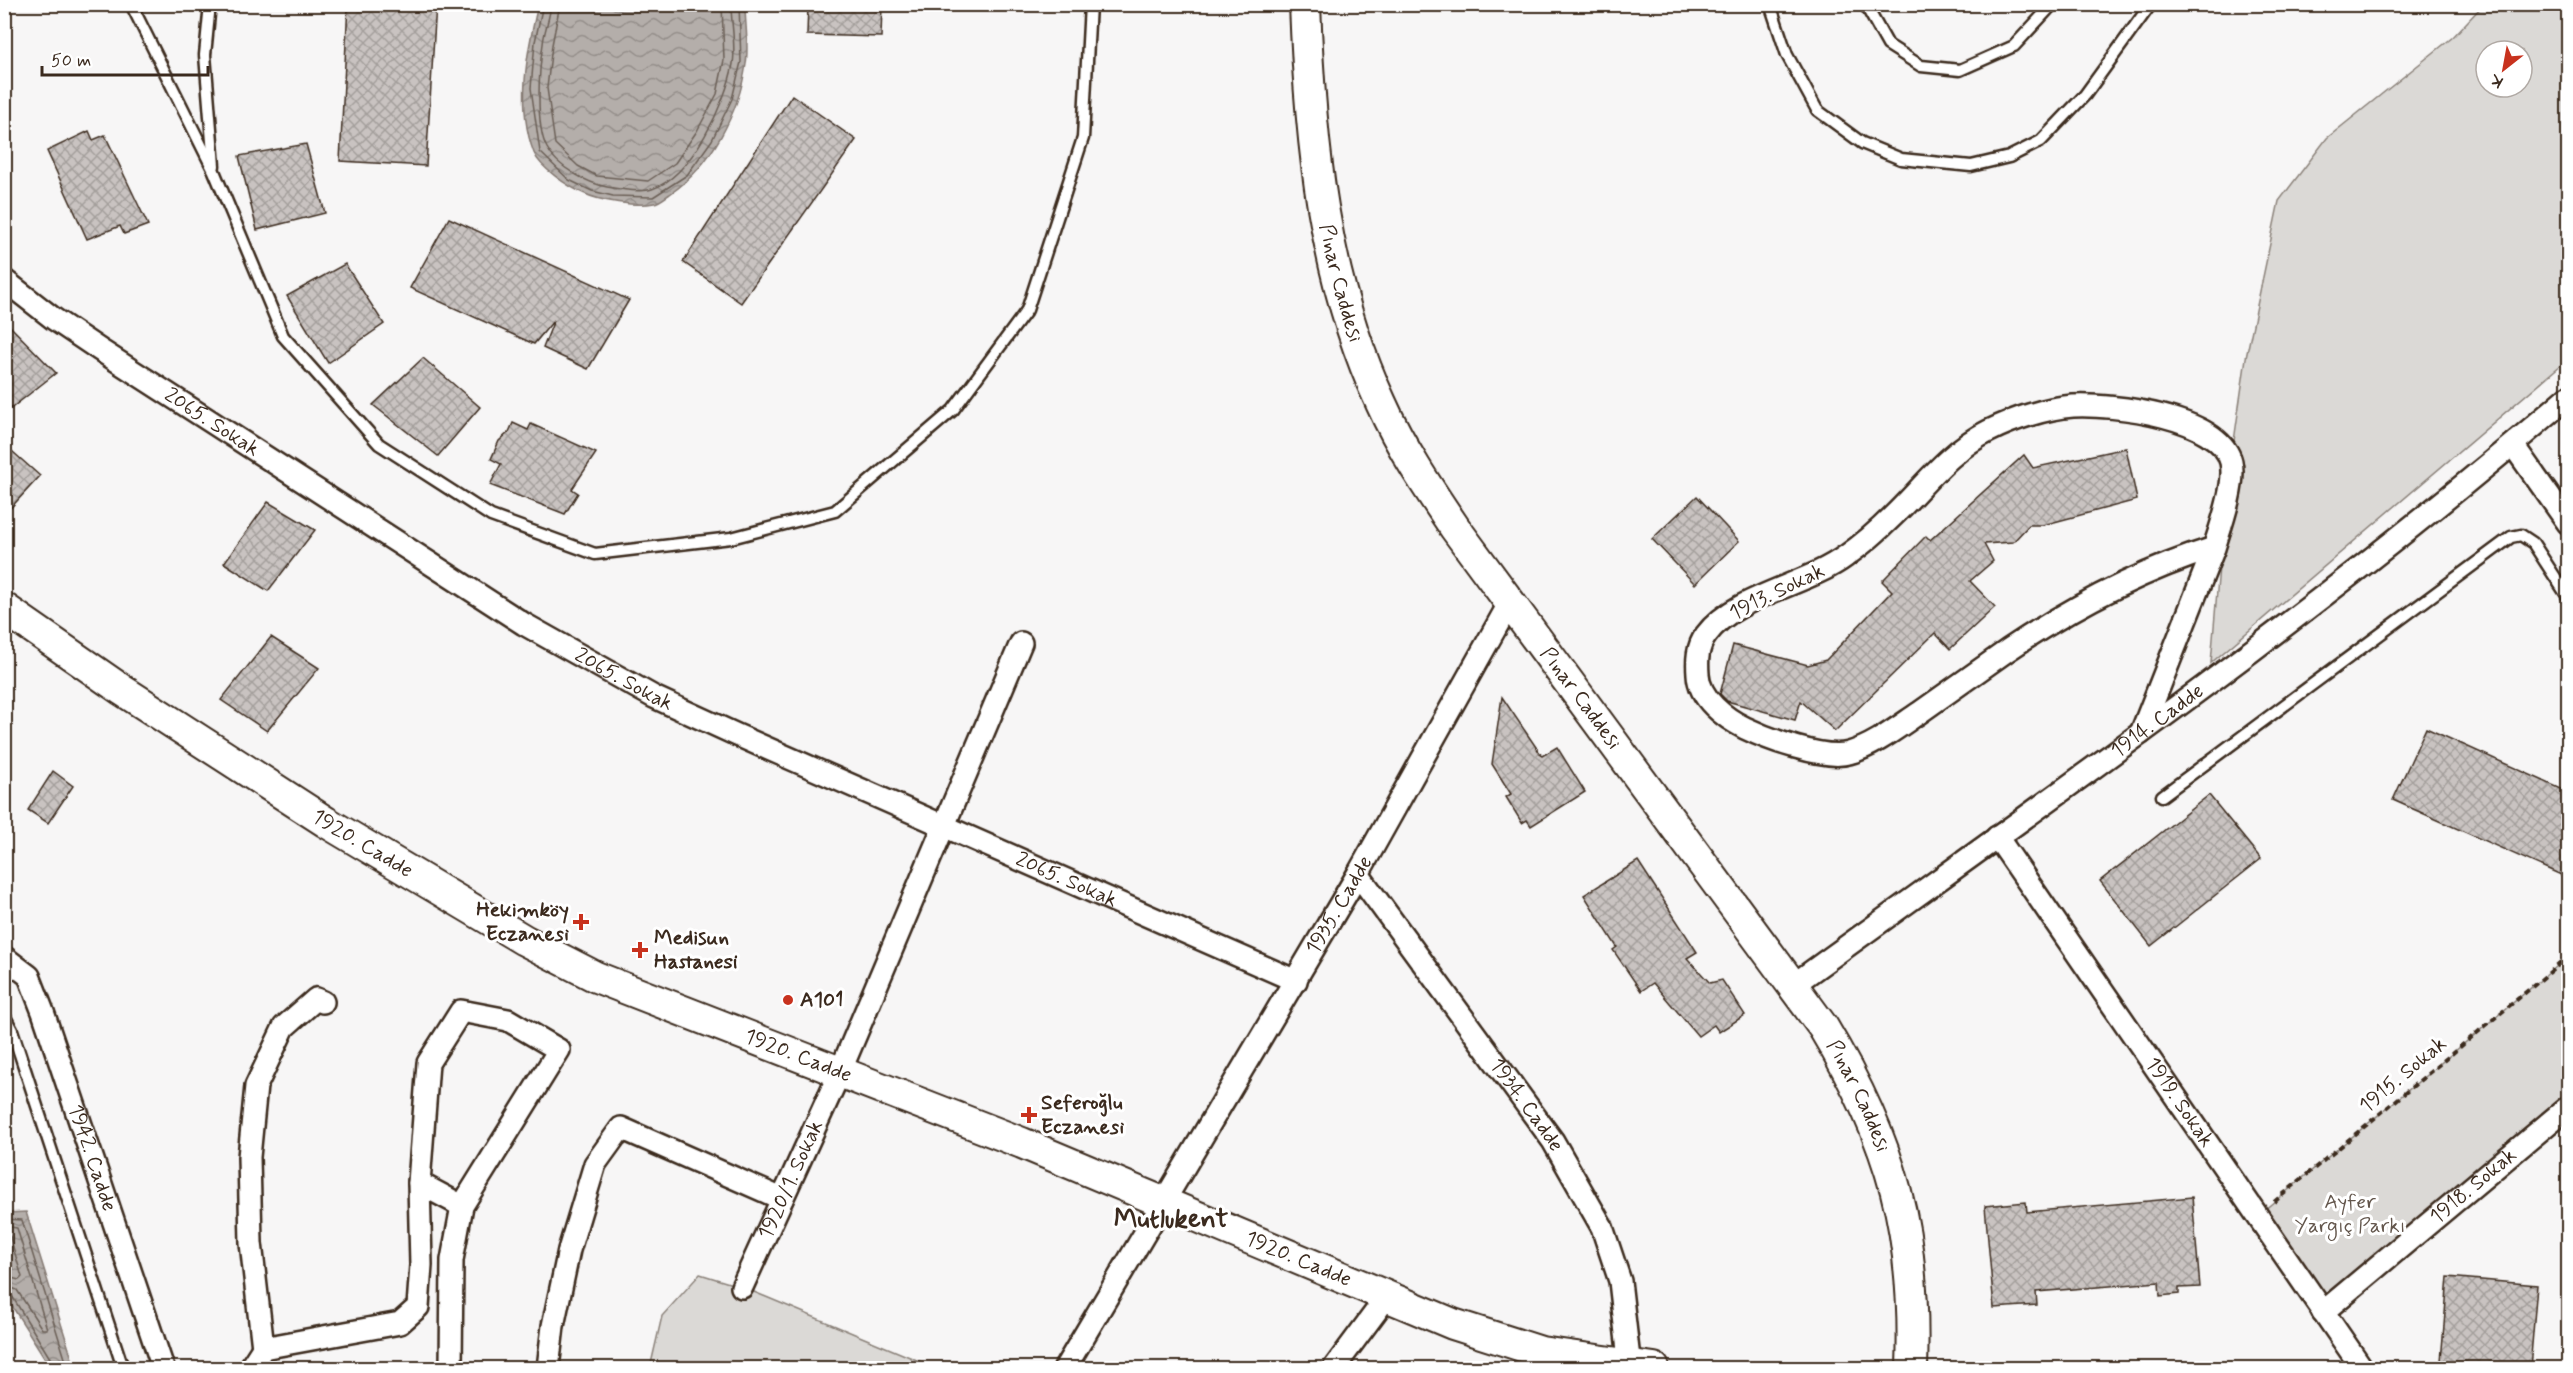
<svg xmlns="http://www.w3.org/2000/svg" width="2573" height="1373" viewBox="0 0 2573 1373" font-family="Mynerve,sans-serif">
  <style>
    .green { fill: #dbd9d6; stroke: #8b827a; stroke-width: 1.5; fill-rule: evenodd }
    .water { fill: url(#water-waves); stroke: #847972; stroke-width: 1.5 }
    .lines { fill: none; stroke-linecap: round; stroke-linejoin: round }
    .shore { stroke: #6b5f56; stroke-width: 1.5 }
    .building { fill: url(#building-cross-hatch); stroke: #3b2a1e; stroke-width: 1.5 }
    .lane-casing { stroke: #3b2a1e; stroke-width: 15 }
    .street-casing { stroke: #3b2a1e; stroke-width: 26 }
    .secondary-casing { stroke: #3b2a1e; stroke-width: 34 }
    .path { stroke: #3b2a1e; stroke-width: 4; stroke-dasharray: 6 4.5; stroke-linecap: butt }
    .lane { stroke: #fff; stroke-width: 10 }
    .street { stroke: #fff; stroke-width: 21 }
    .secondary { stroke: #fff; stroke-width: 30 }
    .poi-dot { fill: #c8321e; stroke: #fff; stroke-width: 2 }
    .labels { text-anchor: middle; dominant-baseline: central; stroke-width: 6; stroke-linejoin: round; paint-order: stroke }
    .street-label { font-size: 21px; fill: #3b2a1e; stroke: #fff }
    .poi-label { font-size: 21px; font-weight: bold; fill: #3b2a1e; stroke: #fff; text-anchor: start }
    .park-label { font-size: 21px; fill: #63564c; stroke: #fff }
    .district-label { font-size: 27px; font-weight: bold; fill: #3b2a1e; stroke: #fff }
  </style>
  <defs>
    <pattern id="water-waves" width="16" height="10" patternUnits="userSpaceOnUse" patternTransform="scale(1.5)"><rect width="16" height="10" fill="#b4aeaa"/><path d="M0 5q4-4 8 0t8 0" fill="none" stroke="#948e8a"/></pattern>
    <pattern id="building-cross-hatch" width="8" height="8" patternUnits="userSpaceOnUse" patternTransform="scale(1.5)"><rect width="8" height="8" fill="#c9c3c1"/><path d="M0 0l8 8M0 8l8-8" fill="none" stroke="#a49f9c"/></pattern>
  </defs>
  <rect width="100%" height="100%" fill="#f7f6f6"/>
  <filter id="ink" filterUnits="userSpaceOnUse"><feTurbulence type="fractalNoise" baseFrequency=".0167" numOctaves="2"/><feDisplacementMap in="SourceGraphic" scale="12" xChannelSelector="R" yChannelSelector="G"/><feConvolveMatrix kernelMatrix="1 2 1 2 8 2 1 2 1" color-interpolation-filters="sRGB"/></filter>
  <g filter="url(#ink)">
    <g class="green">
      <path d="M2483 5H2568V359L2211 663 2223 519 2231 462 2246 358 2279 201 2327 138 2453 37ZM2486 51H2522V87H2486Z"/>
      <polygon points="2568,957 2568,1107 2323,1312 2257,1216"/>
      <polygon points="700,1274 742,1287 936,1368 650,1368 662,1316"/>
    </g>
    <g class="water">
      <path d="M538 5H745C745 23 749 45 746 64 739 113 711 166 670 194 665 197 660 202 654 203 637 207 599 201 583 193 569 187 540 168 534 153 516 107 527 51 538 5Z"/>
      <polygon points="26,1212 75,1368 51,1368 5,1295 7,1213"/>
    </g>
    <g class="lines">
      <g class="shore">
        <polyline points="543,4 535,42 531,88 540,152 569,180 592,191 613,196 653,197 687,175 712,140 732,99 741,62 739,4"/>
        <path d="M551 4C550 18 544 31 543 44 539 69 535 126 547 148 557 167 587 183 607 187 618 189 641 193 652 189 692 176 726 102 733 64 736 45 731 23 731 4"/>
        <polyline points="560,4 552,45 547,88 555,144 578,166 597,176 648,181 675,163 697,131 717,94 724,60 722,4"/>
        <polyline points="4,1219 22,1220 68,1368"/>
        <polyline points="4,1226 17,1228 47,1329 42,1329 17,1290 4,1285"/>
        <polyline points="4,1235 10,1237 22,1277 19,1280 4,1276"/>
        <polyline points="4,1293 12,1296 56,1368"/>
      </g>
    </g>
    <g class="building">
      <polygon points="348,4 436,4 426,166 340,161"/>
      <polygon points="808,4 882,4 881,37 807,35"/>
      <polygon points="792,95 856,140 741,303 683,262"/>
      <polygon points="89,131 93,140 105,135 148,225 124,234 120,226 87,239 47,151"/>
      <polygon points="306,144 325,213 257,230 239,156"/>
      <polygon points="449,218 629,300 588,369 543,348 554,320 534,344 410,288"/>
      <polygon points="345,264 384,324 328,363 287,296"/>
      <polygon points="4,320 56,373 4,414"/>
      <polygon points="423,358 480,407 438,456 373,405"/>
      <polygon points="513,423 528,430 531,424 596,453 572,489 578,493 565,514 490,485 501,464 491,459 499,441 509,432"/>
      <polygon points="4,444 40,476 4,515"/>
      <polygon points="2126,448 2137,500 2043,525 2029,525 2013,542 1984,544 1993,561 1970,581 1995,607 1950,649 1935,633 1835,731 1801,701 1795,720 1727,701 1720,694 1733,645 1808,665 1826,660 1892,591 1882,581 1926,536 1930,540 2024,455 2033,468"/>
      <polygon points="1697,496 1739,541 1695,584 1652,539"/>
      <polygon points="268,502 315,530 268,591 224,563"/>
      <polygon points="271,637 319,668 267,731 221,700"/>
      <polygon points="1502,697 1542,756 1557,747 1585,792 1531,826 1527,820 1522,823 1506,797 1511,794 1492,764"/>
      <polygon points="2426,728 2568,792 2568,878 2393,800"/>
      <polygon points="53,771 73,786 48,823 28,810"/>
      <polygon points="2209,795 2261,859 2151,946 2100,881"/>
      <polygon points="1638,861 1697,952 1687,958 1710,983 1722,980 1745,1015 1719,1032 1714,1025 1698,1036 1653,983 1641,991 1613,950 1617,947 1584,895"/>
      <polygon points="2192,1197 2200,1287 2179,1288 2179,1294 2160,1296 2159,1282 2036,1292 2037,1305 1994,1308 1985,1206 2026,1202 2027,1212"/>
      <polygon points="2448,1277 2537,1285 2530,1368 2441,1361"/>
    </g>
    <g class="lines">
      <g class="lane-casing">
        <g id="lane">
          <polyline points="131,4 214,171 283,336 379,444 491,516 595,554 731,538 835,511 953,410 1027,310 1083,138 1090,4"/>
          <polyline points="210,4 205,55 214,166"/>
          <polyline points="1770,4 1787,55 1817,110 1862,143 1901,159 1971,166 2009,157 2041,141 2085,95 2151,4"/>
          <polyline points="1865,4 1888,45 1921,66 1960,70 2014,46 2053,4"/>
          <polyline points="2162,796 2511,537 2521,535 2533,543 2568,597"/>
          <polyline points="4,1015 12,1030 123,1368"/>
        </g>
      </g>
      <g class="street-casing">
        <g id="street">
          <path id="s1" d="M4 280 54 319 100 350 524 624 654 697 737 735 1296 981"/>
          <polyline points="2513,445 2568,523"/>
          <path d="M2141 733 2214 548C2221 526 2236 484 2231 462 2220 416 2112 404 2073 406 2046 408 2013 419 1989 431 1950 450 1923 487 1893 516 1878 531 1863 544 1846 556 1806 586 1735 595 1706 635 1697 647 1697 661 1698 674 1699 699 1725 718 1745 728 1768 739 1824 760 1849 753 1874 746 1898 727 1919 713 1949 692 1978 671 2008 650 2072 607 2140 571 2214 548"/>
          <path id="s2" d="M1997 837 2362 1368"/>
          <path id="s3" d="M1358 874 1553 1141 1602 1227 1620 1281 1630 1368"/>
          <path id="s4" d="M4 957 29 976 43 1012 163 1368"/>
          <path id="s5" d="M1793 985C2055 795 2323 609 2568 397"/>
          <polyline points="419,1183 428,1063 461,1011 508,1020 559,1050 462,1206 452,1260 451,1368"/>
          <path id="s6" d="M742 1287 840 1072 1021 643"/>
          <path id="s7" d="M2323 1312 2568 1107"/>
          <polyline points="263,1348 251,1243 249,1157 256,1086 284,1027 316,999 323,1002"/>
          <polyline points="250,1368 263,1348 400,1323 418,1307 421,1265 419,1183 462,1206"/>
          <polyline points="548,1368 553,1326 569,1250 595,1164 621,1128 782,1199"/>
          <path id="s8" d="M1065 1368 1358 874 1509 604"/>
          <polyline points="1334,1368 1386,1298"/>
        </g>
      </g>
      <g class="secondary-casing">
        <g id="secondary">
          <path id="s9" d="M1305 4C1310 141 1323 278 1381 403 1401 448 1428 488 1455 528L1823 1027C1893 1143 1917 1233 1912 1368"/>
          <path id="s10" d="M4 608 122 690 326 822 524 940 596 977 1022 1143 1453 1324 1541 1352 1654 1368"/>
        </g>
      </g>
      <polyline class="path" points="2274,1202 2568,957"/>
      <use href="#lane" class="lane"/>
      <use href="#street" class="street"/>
      <use href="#secondary" class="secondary"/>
    </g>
  </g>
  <g class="poi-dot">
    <path d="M578 913h6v6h6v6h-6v6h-6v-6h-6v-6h6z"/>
    <path d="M637 941h6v6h6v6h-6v6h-6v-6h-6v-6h6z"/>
    <circle cx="788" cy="1000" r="6"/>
    <path d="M1026 1106h6v6h6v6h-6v6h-6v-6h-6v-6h6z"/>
  </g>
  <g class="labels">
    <g class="street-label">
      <text stroke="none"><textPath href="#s9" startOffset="282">Pınar Caddesi</textPath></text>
      <text stroke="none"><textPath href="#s1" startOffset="252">2065. Sokak</textPath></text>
      <text transform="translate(1777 592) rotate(-26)">1913. Sokak</text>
      <text stroke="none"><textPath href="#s1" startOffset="738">2065. Sokak</textPath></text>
      <text stroke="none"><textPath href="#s9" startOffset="766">Pınar Caddesi</textPath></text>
      <text stroke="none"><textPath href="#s5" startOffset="450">1914. Cadde</textPath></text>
      <text stroke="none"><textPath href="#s10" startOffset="429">1920. Cadde</textPath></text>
      <text stroke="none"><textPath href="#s1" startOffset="1224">2065. Sokak</textPath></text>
      <text stroke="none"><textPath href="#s8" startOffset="538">1935. Cadde</textPath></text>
      <text stroke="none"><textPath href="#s10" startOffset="915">1920. Cadde</textPath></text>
      <text transform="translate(2403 1075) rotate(-40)">1915. Sokak</text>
      <text stroke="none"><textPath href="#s9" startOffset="1252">Pınar Caddesi</textPath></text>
      <text stroke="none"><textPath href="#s2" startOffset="322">1919. Sokak</textPath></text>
      <text stroke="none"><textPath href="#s3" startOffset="286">1934. Cadde</textPath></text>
      <text stroke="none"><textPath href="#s4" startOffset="224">1942. Cadde</textPath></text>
      <text stroke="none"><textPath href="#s6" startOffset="118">1920/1. Sokak</textPath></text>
      <text stroke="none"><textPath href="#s7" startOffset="196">1918. Sokak</textPath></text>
      <text stroke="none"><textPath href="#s10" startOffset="1455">1920. Cadde</textPath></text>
    </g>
    <g class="poi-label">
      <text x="569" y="910" text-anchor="end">Hekimköy<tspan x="569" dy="24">Eczanesi</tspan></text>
      <text x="654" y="938">Medisun<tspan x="654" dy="24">Hastanesi</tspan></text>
      <text x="800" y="1000">A101</text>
      <text x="1041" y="1103">Seferoğlu<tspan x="1041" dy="24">Eczanesi</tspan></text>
    </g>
    <g class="park-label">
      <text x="2350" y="1202">Ayfer<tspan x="2350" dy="24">Yargıç Parkı</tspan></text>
    </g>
    <g class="district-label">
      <text x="1171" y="1219">Mutlukent</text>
    </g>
  </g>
  <rect width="2573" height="1373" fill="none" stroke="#fff" stroke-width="24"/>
  <rect x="12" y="12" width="2549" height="1349" fill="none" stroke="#3b2a1e" stroke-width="2" filter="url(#ink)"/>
  <g transform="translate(2504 69) rotate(211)"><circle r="28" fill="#ffffff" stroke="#b1aaa5" stroke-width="1.5"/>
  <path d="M0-4.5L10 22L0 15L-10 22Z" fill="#c8321e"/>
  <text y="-9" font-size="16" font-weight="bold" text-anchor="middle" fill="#3b2a1e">K</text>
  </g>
  <path d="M42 66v9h166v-9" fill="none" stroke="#3b2a1e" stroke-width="3"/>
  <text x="51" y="66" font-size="18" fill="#3b2a1e" stroke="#ffffff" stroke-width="4.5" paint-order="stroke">50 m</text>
</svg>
